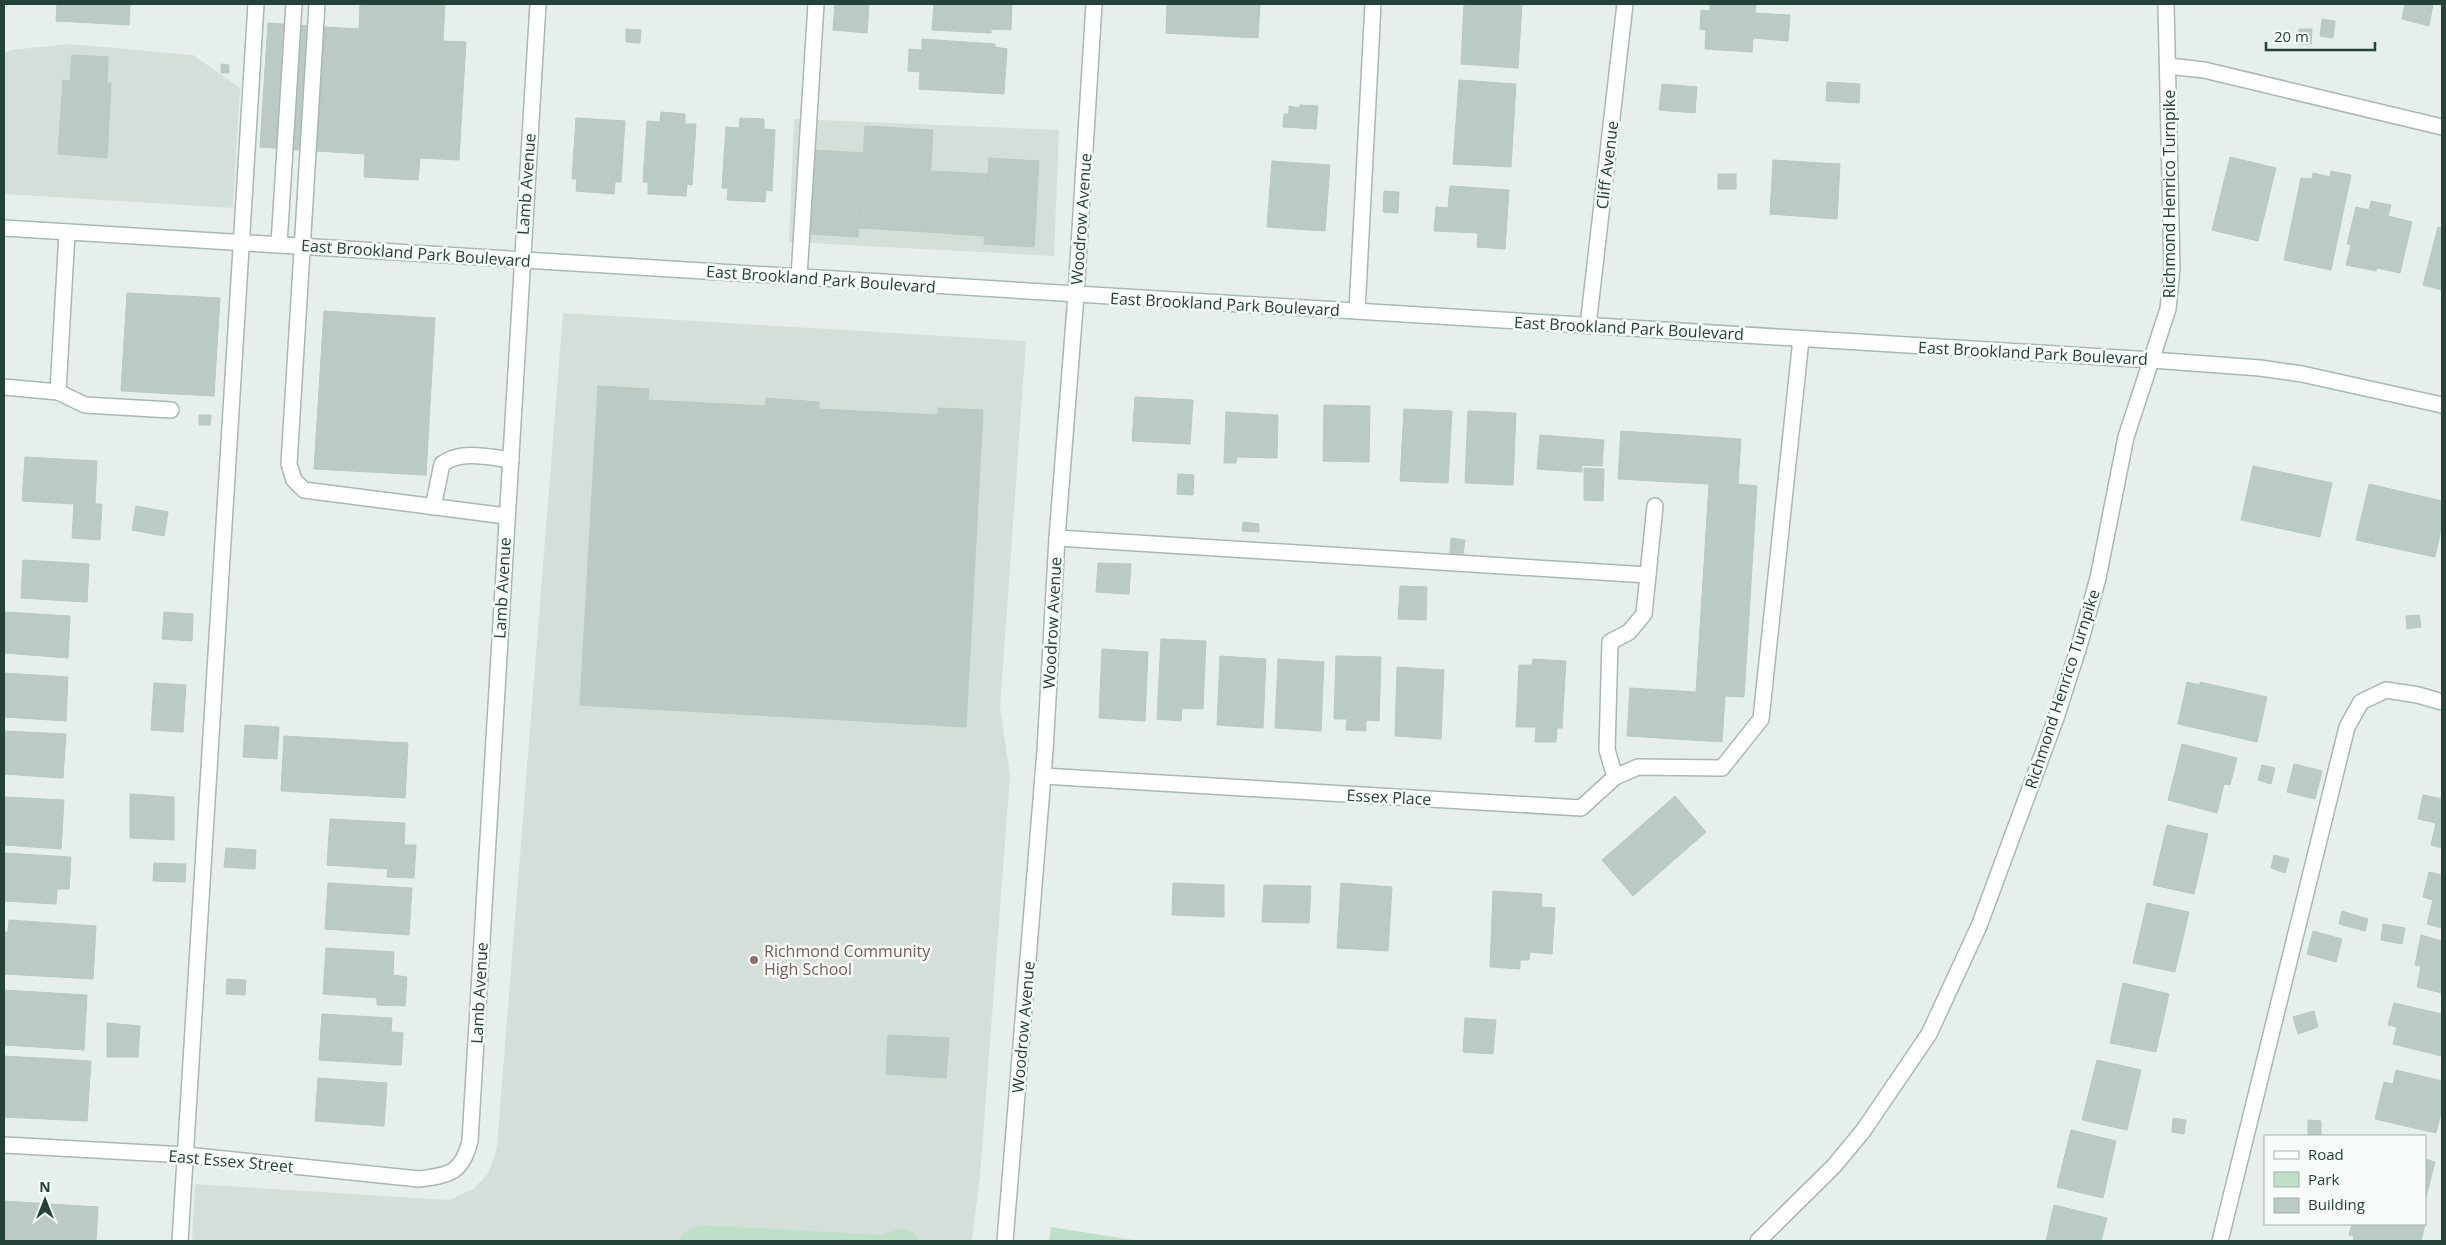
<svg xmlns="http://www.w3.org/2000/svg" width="2446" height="1245" viewBox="0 0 2446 1245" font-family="'Open Sans',sans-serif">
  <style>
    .built { fill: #d4dfda }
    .green { fill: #bfe0c8 }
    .building { fill: #bbcac4; stroke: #b8c9c2 }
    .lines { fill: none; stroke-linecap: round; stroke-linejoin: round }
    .service-casing { stroke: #a8b8b2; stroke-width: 18 }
    .minor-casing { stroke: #a8b8b2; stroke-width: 18 }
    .tertiary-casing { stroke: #a8b8b2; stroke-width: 18 }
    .secondary-casing { stroke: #a4bbb3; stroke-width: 18 }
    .service { stroke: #fff; stroke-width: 15 }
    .minor { stroke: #fff; stroke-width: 15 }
    .tertiary { stroke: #fff; stroke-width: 15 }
    .secondary { stroke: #fff; stroke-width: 15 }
    .education-dot { fill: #8d6e63; stroke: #f7fbf9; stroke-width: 2 }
    .labels { text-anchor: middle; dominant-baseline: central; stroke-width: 5; stroke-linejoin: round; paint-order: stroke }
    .street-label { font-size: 16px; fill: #24423a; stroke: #f7fbf9 }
    .education-label { font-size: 16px; fill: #785e54; stroke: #f7fbf9; text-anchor: start }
  </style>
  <rect width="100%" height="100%" fill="#e6efeb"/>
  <g class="built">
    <polygon points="69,44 193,55 240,88 233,208 4,194 4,53 12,50"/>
    <polygon points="794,119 1059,130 1054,256 789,242"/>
    <polygon points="563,313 1026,341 1000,707 1010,775 980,1176 972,1241 192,1241 195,1184 449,1200 473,1189 487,1175 493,1161 497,1146"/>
  </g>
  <g class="green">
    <path d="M701 1225 882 1235C896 1228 911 1224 919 1241H678L684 1233Z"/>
    <polygon points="1051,1227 1139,1241 1049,1241"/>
  </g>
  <g class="building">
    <polygon points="57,4 130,4 129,25 56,21"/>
    <polygon points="360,4 445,4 443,41 466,42 459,160 420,158 418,180 364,177 365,154 317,151 326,27 359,29"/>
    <polygon points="835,4 869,4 867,33 833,30"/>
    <polygon points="934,4 1012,4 1011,30 991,29 991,33 932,30"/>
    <polygon points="1167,4 1260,4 1258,38 1166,33"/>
    <polygon points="1464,4 1522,4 1518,68 1461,64"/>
    <polygon points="1710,4 1756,4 1755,13 1790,15 1788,41 1753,38 1752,52 1705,49 1706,30 1700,29 1701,10 1710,11"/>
    <polygon points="2405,4 2433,4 2429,26 2402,19"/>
    <polygon points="2322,19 2335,21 2333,38 2320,36"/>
    <polygon points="268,23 326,27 317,151 260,147"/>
    <polygon points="626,29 641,30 640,43 626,42"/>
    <polygon points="2299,29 2312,29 2311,44 2298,44"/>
    <polygon points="922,39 995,44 995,47 1007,49 1004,94 919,89 920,72 908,71 909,49 922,50"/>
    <polygon points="72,55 108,57 107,83 111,83 107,158 58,154 63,80 70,81"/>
    <polygon points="221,64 229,65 229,73 221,73"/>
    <polygon points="1459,80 1516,84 1511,167 1453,164"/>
    <polygon points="1827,82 1860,84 1859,103 1826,101"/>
    <polygon points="1662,84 1697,87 1695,113 1659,110"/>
    <polygon points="1300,105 1318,106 1316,129 1283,127 1284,114 1289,114 1289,106 1299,108"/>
    <polygon points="661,112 685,114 685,124 696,124 692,185 687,184 686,196 648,194 648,182 643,182 647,121 660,122"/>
    <polygon points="576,118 625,121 621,182 615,182 614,194 576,191 577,179 572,179"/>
    <polygon points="740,118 764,119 764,129 775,130 772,191 766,190 765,202 727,200 728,188 722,188 726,127 739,128"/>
    <polygon points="865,126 900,128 893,230 859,228"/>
    <polygon points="900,128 933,130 927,232 893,230"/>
    <polygon points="815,150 863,153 858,237 810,234"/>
    <polygon points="2230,157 2276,168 2258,241 2212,230"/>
    <polygon points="989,158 1039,161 1034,247 984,244"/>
    <polygon points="1773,160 1840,164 1837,219 1770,214"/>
    <polygon points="1272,161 1330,165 1325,231 1267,227"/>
    <polygon points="931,171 988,174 984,236 927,232"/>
    <polygon points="2331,171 2351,175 2331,270 2284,260 2301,178 2312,179 2313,173 2330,177"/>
    <rect x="1718" y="174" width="18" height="15"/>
    <polygon points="1450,186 1509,190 1505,249 1477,247 1478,233 1434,231 1436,207 1448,208"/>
    <polygon points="1384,191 1399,192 1398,213 1383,212"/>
    <polygon points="2371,201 2391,205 2388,216 2412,222 2400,273 2377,268 2376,271 2346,265 2351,245 2347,244 2356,207 2369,210"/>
    <polygon points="2438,227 2442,228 2442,290 2423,285"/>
    <polygon points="127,293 220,298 214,396 121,391"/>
    <polygon points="324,311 435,318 426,475 314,469"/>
    <polygon points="598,386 649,389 648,400 766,406 766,398 819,402 819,409 938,415 938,408 983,410 966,727 580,705"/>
    <polygon points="1135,397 1193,400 1190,444 1132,441"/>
    <polygon points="1324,405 1370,406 1369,462 1323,461"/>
    <polygon points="1404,409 1452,411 1448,483 1400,481"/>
    <polygon points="1468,411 1516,413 1513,485 1465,483"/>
    <polygon points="1226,412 1278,415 1277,458 1237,457 1236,463 1224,463"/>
    <polygon points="199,415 211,415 210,425 199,425"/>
    <polygon points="1621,431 1741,439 1738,484 1757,486 1744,697 1725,696 1722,742 1627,736 1630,688 1696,692 1709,484 1618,479"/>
    <polygon points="1540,435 1604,440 1602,466 1582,465 1582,472 1537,469"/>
    <polygon points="25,457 97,461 95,504 102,504 100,540 72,538 74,504 22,501"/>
    <polygon points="2253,466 2332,483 2320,537 2241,520"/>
    <polygon points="1584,468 1604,469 1603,501 1584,500"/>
    <polygon points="1178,474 1194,475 1193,495 1177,494"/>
    <polygon points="2369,484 2442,501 2442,525 2435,557 2356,540"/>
    <polygon points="136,506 168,512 164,536 132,530"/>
    <polygon points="1243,522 1259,524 1259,532 1242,531"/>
    <polygon points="1451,538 1465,540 1463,555 1450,553"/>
    <polygon points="23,560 89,564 87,602 21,598"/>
    <polygon points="1098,563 1131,564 1129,594 1096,592"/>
    <polygon points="1400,586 1427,587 1426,620 1398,619"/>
    <polygon points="5,612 70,616 68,658 4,653"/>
    <polygon points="164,612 193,614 192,641 162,639"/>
    <polygon points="2419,615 2421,627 2407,629 2406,616"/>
    <polygon points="1161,639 1206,641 1203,709 1182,708 1181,721 1157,719"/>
    <polygon points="1102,649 1148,652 1145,721 1099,718"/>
    <polygon points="1220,656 1266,659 1263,728 1217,725"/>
    <polygon points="1336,656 1381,657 1379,721 1366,720 1366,731 1346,730 1347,719 1334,719"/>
    <polygon points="1278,659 1324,662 1321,731 1275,728"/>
    <polygon points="1533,659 1566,661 1562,728 1557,728 1556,742 1535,742 1536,727 1516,727 1519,665 1532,665"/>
    <polygon points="1397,667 1444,670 1441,739 1395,736"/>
    <polygon points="4,673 68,677 66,721 4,717"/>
    <polygon points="2187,682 2200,685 2200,682 2267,697 2257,742 2178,724"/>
    <polygon points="154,683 186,685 183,732 151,730"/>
    <polygon points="245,725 279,727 277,759 243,757"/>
    <polygon points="4,731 66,734 63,778 4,774"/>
    <polygon points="284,736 408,743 405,798 281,791"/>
    <polygon points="2182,744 2237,758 2230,785 2224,784 2217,813 2168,800"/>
    <polygon points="2294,764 2322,771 2315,799 2287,792"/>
    <polygon points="2262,765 2275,768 2271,784 2258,780"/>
    <polygon points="130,794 174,797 174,840 130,838"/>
    <polygon points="2423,795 2442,799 2442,848 2431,845 2436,823 2418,819"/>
    <polygon points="1675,796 1706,832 1633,896 1602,860"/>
    <polygon points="4,797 64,800 61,849 4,845"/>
    <polygon points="330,819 405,823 404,845 416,845 414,878 387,877 388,869 327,865"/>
    <polygon points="2167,825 2208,834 2194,894 2153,885"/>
    <polygon points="226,848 256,850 255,869 224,867"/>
    <polygon points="4,853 71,857 69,889 57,889 56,904 4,901"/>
    <polygon points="2274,855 2289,859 2285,873 2271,868"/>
    <polygon points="154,863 186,864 185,882 153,881"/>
    <polygon points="2429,872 2442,875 2442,928 2427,924 2433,900 2423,897"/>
    <polygon points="328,883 412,888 409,935 325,929"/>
    <polygon points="1173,883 1224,885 1224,917 1172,915"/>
    <polygon points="1341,883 1392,887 1388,951 1337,948"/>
    <polygon points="1264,885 1311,886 1309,923 1262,922"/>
    <polygon points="1493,891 1542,894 1541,907 1555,908 1552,954 1530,952 1529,960 1520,960 1520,969 1490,967"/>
    <polygon points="2147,903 2189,912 2175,972 2133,963"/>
    <polygon points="2342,911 2368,919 2365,931 2339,924"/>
    <polygon points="9,920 96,926 93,979 5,974 4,932 8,932"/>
    <polygon points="2383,924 2405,928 2402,944 2381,940"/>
    <polygon points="2313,931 2342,939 2336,962 2307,954"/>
    <polygon points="2421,935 2442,941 2442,993 2417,987 2421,966 2415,965"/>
    <polygon points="326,948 394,952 393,975 407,977 405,1006 377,1005 377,998 323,994"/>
    <polygon points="227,979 246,980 245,995 226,994"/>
    <polygon points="2123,983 2169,994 2156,1052 2110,1043"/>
    <polygon points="4,990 87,995 84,1050 4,1045"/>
    <polygon points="2394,1003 2442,1014 2442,1056 2393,1044 2397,1027 2388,1025"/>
    <polygon points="2314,1011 2318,1027 2298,1034 2293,1017"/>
    <polygon points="322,1014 392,1018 391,1032 403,1033 401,1065 319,1060"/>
    <polygon points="1465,1018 1496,1020 1493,1054 1463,1052"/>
    <polygon points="107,1023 140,1026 138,1057 107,1057"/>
    <polygon points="888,1035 949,1038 946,1078 886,1074"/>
    <polygon points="4,1056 91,1061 87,1121 4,1117"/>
    <polygon points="2097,1060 2141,1070 2127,1130 2082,1120"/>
    <polygon points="2396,1070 2442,1081 2442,1118 2440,1117 2436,1133 2375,1119 2384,1082 2393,1084"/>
    <polygon points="318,1078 387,1083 384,1126 315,1121"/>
    <polygon points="2173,1118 2186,1120 2184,1134 2172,1132"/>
    <polygon points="2308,1120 2321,1121 2321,1135 2308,1135"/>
    <polygon points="2071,1130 2116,1141 2103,1198 2057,1187"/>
    <polygon points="2425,1159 2435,1162 2425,1201"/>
    <polygon points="4,1201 98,1207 96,1241 4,1241"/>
    <polygon points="2054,1205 2107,1218 2101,1241 2046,1241"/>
    <polygon points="2352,1224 2421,1224 2425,1225 2421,1241 2353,1241 2354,1236 2349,1235"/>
  </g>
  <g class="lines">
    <g class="service-casing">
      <g id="service">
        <polyline points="317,4 289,464 294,480 304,490 506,516"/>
        <polyline points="2168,66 2204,70 2442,127"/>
        <polyline points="279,244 294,4"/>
        <polyline points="799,277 816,4"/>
        <polyline points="1357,311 1373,4"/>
        <polyline points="4,387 58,392 67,233"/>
        <polyline points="58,392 85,405 171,410"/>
        <path d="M433 507 442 464C461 450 488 457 511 460"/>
        <polyline points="1057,538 1648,575"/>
        <polyline points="1615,777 1607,750 1610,642 1629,632 1644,614 1655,506"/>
        <polyline points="180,1241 256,4"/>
        <polyline points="2220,1241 2347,727 2361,702 2386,690 2418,695 2442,702"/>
      </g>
    </g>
    <g class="minor-casing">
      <g id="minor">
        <polyline points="1588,326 1625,4"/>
        <polyline points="1043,776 1581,808 1615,777 1638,767 1722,768 1761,719 1801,339"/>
        <path d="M4 1145 186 1155 419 1179C450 1175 462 1173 470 1141L538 4"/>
        <polyline points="1005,1241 1045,751 1057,538 1076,295 1094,4"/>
      </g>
    </g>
    <g class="tertiary-casing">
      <polyline id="tertiary" points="1758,1241 1834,1166 1863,1131 1929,1034 1979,926 2056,718 2080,643 2098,578 2126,437 2168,309 2172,268 2166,4"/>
    </g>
    <g class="secondary-casing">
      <polyline id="secondary" points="4,228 2152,360 2260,368 2302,374 2442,405"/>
    </g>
    <use href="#service" class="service"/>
    <use href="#minor" class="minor"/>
    <use href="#tertiary" class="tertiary"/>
    <use href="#secondary" class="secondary"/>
  </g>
  <circle class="education-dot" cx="754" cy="960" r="5"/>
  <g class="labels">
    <g class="street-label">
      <text transform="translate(1607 165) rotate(-83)">Cliff Avenue</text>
      <text transform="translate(526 184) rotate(-86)">Lamb Avenue</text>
      <text transform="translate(2169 194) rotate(-90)">Richmond Henrico Turnpike</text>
      <text transform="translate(1081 219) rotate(-86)">Woodrow Avenue</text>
      <text transform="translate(416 253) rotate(4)">East Brookland Park Boulevard</text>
      <text transform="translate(821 279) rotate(4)">East Brookland Park Boulevard</text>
      <text transform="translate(1225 304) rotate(3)">East Brookland Park Boulevard</text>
      <text transform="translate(1629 328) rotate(3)">East Brookland Park Boulevard</text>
      <text transform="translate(2033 353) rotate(3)">East Brookland Park Boulevard</text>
      <text transform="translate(502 588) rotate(-87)">Lamb Avenue</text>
      <text transform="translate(1052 623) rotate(-87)">Woodrow Avenue</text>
      <text transform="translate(2062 689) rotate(-72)">Richmond Henrico Turnpike</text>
      <text transform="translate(1389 797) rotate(3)">Essex Place</text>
      <text transform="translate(479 993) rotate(-87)">Lamb Avenue</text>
      <text transform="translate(1023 1027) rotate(-85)">Woodrow Avenue</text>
      <text transform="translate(231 1161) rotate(5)">East Essex Street</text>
    </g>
    <g class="education-label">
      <text x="764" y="951">Richmond Community<tspan x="764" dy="18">High School</tspan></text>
    </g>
  </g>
  <rect width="2446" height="1245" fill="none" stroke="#24423a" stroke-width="10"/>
  <rect x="2264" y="1135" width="162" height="90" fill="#f7fbf9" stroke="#a3b1ad"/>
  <rect x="2274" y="1151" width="25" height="8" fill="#ffffff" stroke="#a3b1ad"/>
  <text x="2308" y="1160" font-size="15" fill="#24423a">Road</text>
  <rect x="2274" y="1172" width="25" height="15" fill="#bfe0c8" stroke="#a3b1ad"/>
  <text x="2308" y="1185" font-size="15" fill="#24423a">Park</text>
  <rect x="2274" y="1198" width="25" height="15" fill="#bbcac4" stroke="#a3b1ad"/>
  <text x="2308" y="1210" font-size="15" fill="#24423a">Building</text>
  <g transform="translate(45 1200)" stroke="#f7fbf9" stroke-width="4" paint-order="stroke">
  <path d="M0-4L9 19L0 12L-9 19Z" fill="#24423a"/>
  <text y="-8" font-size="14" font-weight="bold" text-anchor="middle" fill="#24423a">N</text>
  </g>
  <path d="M2266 42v8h109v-8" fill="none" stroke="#24423a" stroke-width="2.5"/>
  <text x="2274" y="42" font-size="15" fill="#24423a" stroke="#f7fbf9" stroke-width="4" paint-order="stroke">20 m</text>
</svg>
